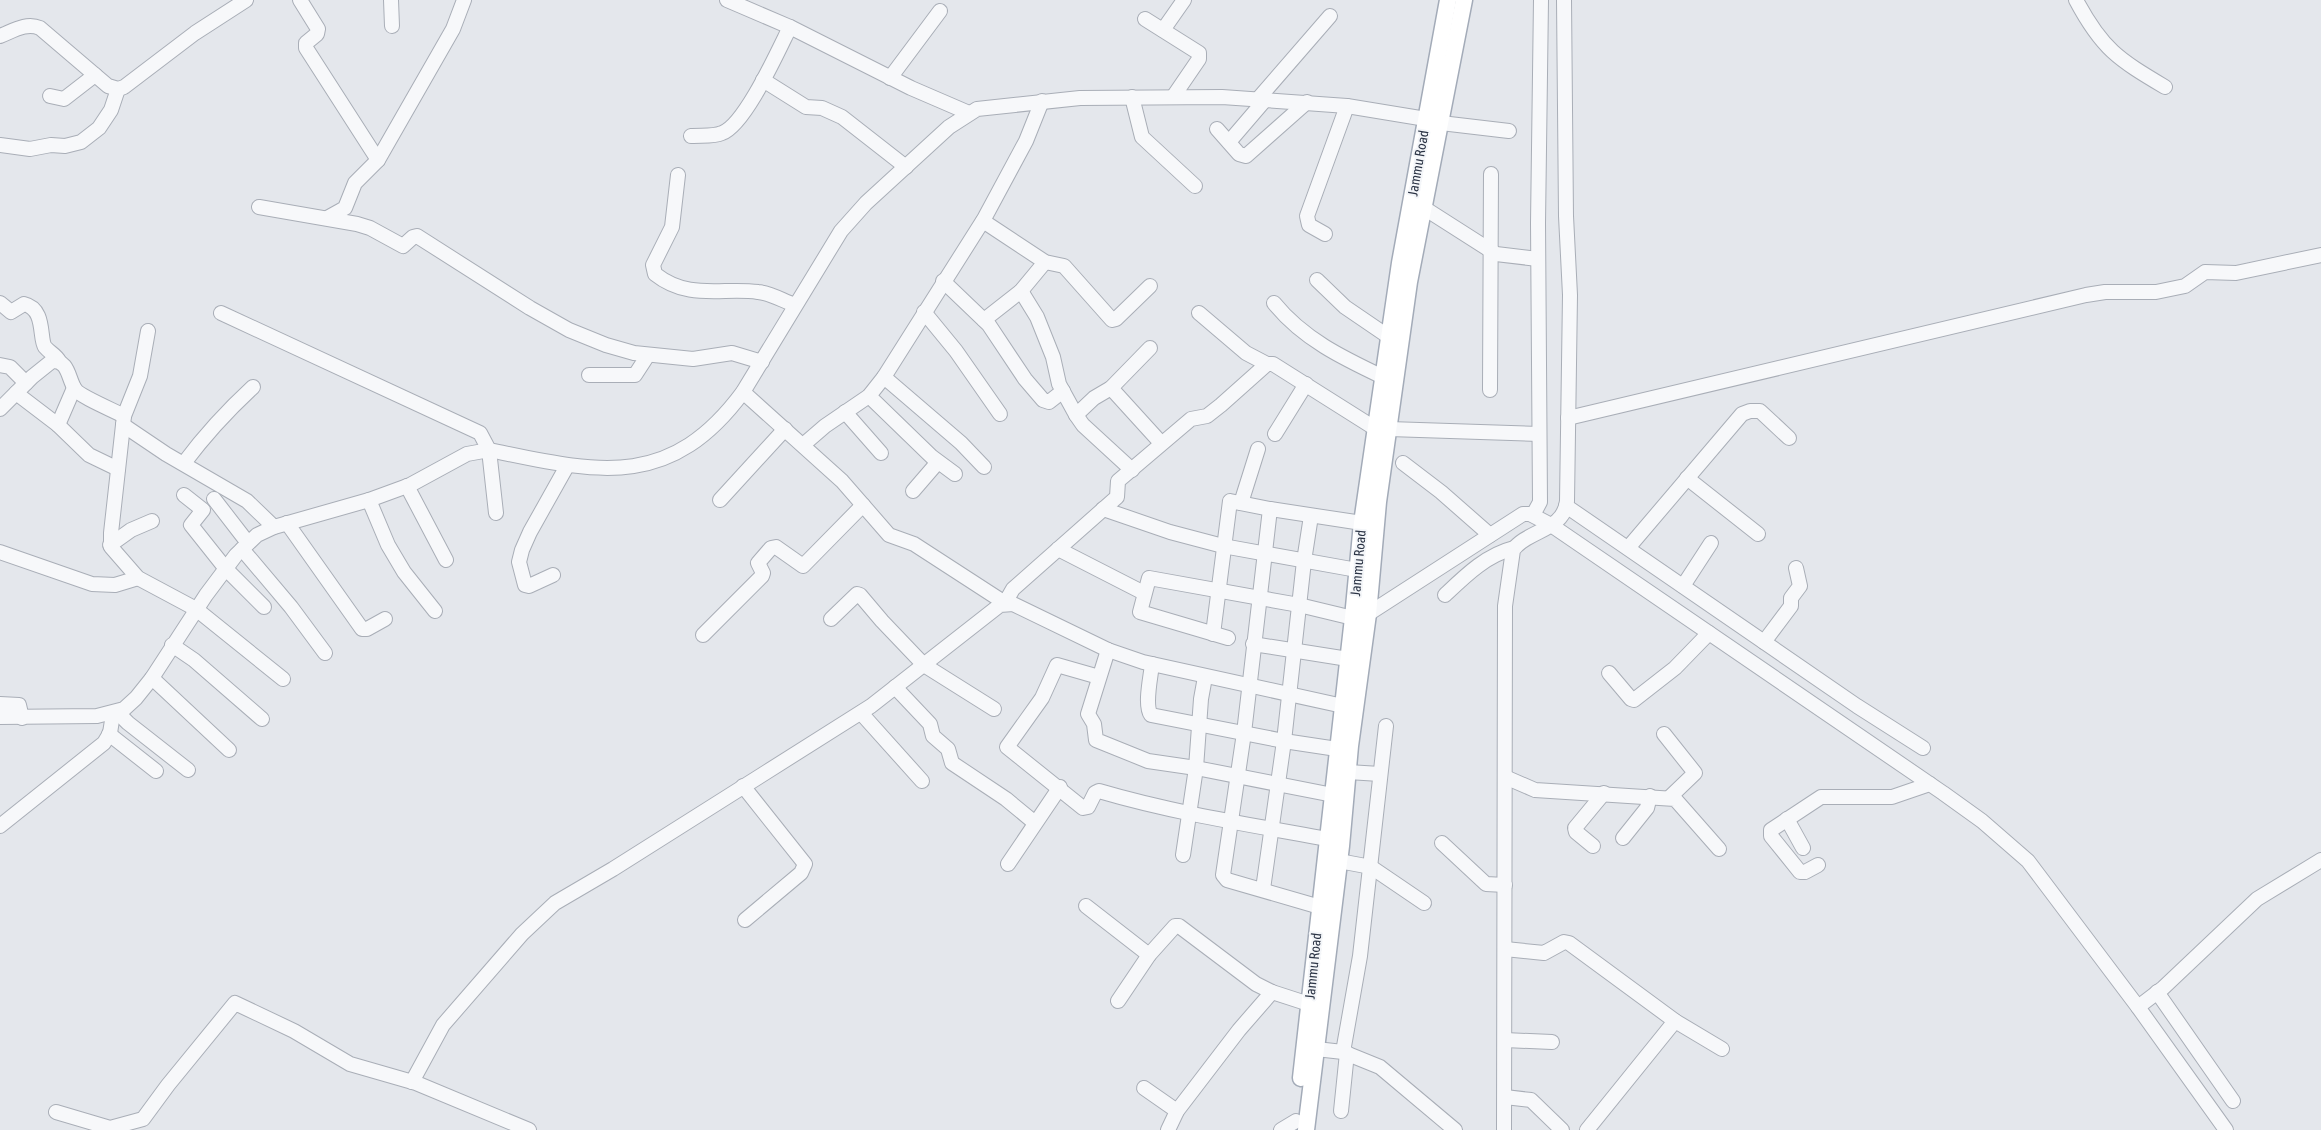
<svg xmlns="http://www.w3.org/2000/svg" width="2321" height="1130" viewBox="0 0 2321 1130" font-family="'Asap Condensed',sans-serif">
  <style>
    .lines { fill: none; stroke-linecap: round; stroke-linejoin: round }
    .minor-casing { stroke: #a9aeb7; stroke-width: 16 }
    .major-casing { stroke: #a3abb8; stroke-width: 19 }
    .minor { stroke: #f7f8fa; stroke-width: 14 }
    .major { stroke: #fff; stroke-width: 16 }
    .labels { text-anchor: middle; dominant-baseline: central; stroke-width: 4; stroke-linejoin: round; paint-order: stroke }
    .street-label { font-size: 14px; fill: #2b3445; stroke: #f4f6f9 }
  </style>
  <rect width="100%" height="100%" fill="#e4e7ec"/>
  <g class="lines">
    <g class="minor-casing">
      <g id="minor">
        <polyline points="300,0 318,29 317,34 306,43 306,48 378,160"/>
        <polyline points="391,0 392,26"/>
        <polyline points="727,0 790,27 911,88 969,113"/>
        <path d="M2076 0C2102 49 2118 59 2165 87"/>
        <polyline points="1145,19 1199,53 1199,59 1173,97"/>
        <polyline points="1163,30 1184,0"/>
        <path d="M0 36C13 31 26 22 40 28L108 86 118 89 124 87 195 33 246 0"/>
        <polyline points="890,78 940,11"/>
        <polyline points="763,80 806,107 822,108 842,117 906,167"/>
        <polyline points="50,96 64,99 95,75"/>
        <polyline points="1132,97 1142,137 1195,186"/>
        <polyline points="1258,99 1330,16"/>
        <polyline points="1441,123 1509,131"/>
        <polyline points="1217,129 1239,154 1246,156 1307,102"/>
        <path d="M691 136C701 135 713 137 722 133 745 125 778 51 790 27"/>
        <polyline points="1229,142 1265,100"/>
        <polyline points="0,145 30,149 51,145 65,146 81,142 99,128 111,110 118,89"/>
        <path d="M678 175 672 227 653 265 655 274C689 301 723 287 758 292 771 293 783 301 795 305"/>
        <polyline points="259,207 357,224 370,228 403,246 413,237 417,236 530,308 569,330 606,345 634,353 693,359 732,353 762,362"/>
        <polyline points="1424,208 1496,254 1538,259"/>
        <polyline points="327,218 345,208 355,183 378,160 453,29 464,0"/>
        <polyline points="983,221 1045,262 1064,266 1112,320 1116,319 1150,286"/>
        <polyline points="1325,234 1309,225 1307,216 1347,106"/>
        <polyline points="1317,280 1345,307 1389,337"/>
        <polyline points="943,281 989,325 1025,379 1043,400 1049,402 1063,391"/>
        <polyline points="1021,291 1037,317 1053,357 1059,384 1076,415 1083,425 1132,470"/>
        <path d="M0 303 11 312 24 304C46 309 39 339 45 347 50 353 56 355 59 361"/>
        <path d="M1274 303C1303 339 1343 358 1383 377"/>
        <polyline points="924,312 956,351 1000,414"/>
        <polyline points="221,313 480,433 489,450 496,513"/>
        <polyline points="1199,313 1246,353 1267,364"/>
        <polyline points="984,320 1021,291 1045,262"/>
        <polyline points="148,331 140,376 124,416 111,533 111,547 138,578 196,609 283,679"/>
        <polyline points="0,365 10,367 26,383"/>
        <polyline points="589,375 635,375 648,355"/>
        <polyline points="884,377 961,443 984,467"/>
        <polyline points="1111,388 1161,443"/>
        <polyline points="1490,390 1491,174"/>
        <polyline points="743,392 842,481 889,535 914,544 1005,603 1013,589 1117,497 1118,481 1191,419 1207,416 1221,405 1267,364 1273,364 1376,429"/>
        <polyline points="16,393 58,425 89,455 118,469"/>
        <polyline points="869,396 932,457 955,474"/>
        <path d="M0 409 32 377 52 361C69 360 68 379 75 389 79 396 115 411 124 416"/>
        <polyline points="845,412 881,453"/>
        <polyline points="1076,415 1094,398 1111,388 1150,348"/>
        <polyline points="1568,418 2086,295 2105,292 2156,292 2185,286 2205,272 2236,273 2321,255"/>
        <polyline points="58,425 74,388"/>
        <polyline points="123,425 166,454 247,501 274,527"/>
        <polyline points="1389,429 1539,434"/>
        <polyline points="1275,434 1306,384"/>
        <polyline points="803,445 825,426 869,396 884,377 984,219 1026,141 1042,101"/>
        <path d="M184 463C205 435 227 411 253 387"/>
        <polyline points="1403,463 1441,492 1490,535"/>
        <polyline points="1687,478 1758,534"/>
        <polyline points="407,486 446,560"/>
        <polyline points="913,491 938,462"/>
        <polyline points="184,495 203,510 191,525 226,569 264,607"/>
        <polyline points="214,499 248,543"/>
        <polyline points="369,500 388,545 404,572 435,611"/>
        <polyline points="720,500 785,429"/>
        <polyline points="1241,503 1258,449"/>
        <polyline points="1566,506 1857,706 1923,748"/>
        <polyline points="1103,509 1170,532 1223,546 1357,570"/>
        <polyline points="1270,509 1244,733 1223,875 1227,880 1320,907"/>
        <polyline points="1533,515 1540,502 1538,223 1541,0"/>
        <polyline points="287,523 362,629 367,629 385,619"/>
        <polyline points="110,545 131,530 152,521"/>
        <polyline points="1628,548 1742,414 1750,411 1760,411 1789,438"/>
        <polyline points="242,549 291,607 325,653"/>
        <polyline points="1058,549 1144,593"/>
        <polyline points="0,552 92,584 115,585 138,578"/>
        <polyline points="553,575 529,586 525,585 519,562 522,550 530,532 567,466"/>
        <polyline points="1683,586 1711,543"/>
        <path d="M1445 595C1465 576 1486 555 1514 548"/>
        <polyline points="831,619 857,594 860,595 882,621 924,665 994,709"/>
        <polyline points="1213,634 1230,501 1270,509 1362,523"/>
        <polyline points="703,635 762,576 763,573 758,563 771,548 776,547 803,566 863,505"/>
        <polyline points="1228,638 1140,612 1149,578 1299,605 1353,618 1368,614 1523,514 1530,514 1551,525 1943,793 1982,821 2028,861 2138,1007 2226,1130"/>
        <polyline points="1764,642 1791,606 1791,598 1800,586 1796,568"/>
        <polyline points="1253,644 1348,659"/>
        <polyline points="172,645 194,660 262,719"/>
        <polyline points="1108,650 1088,714 1094,724 1096,740 1148,761 1196,768 1333,795"/>
        <path d="M1152 664C1151 676 1144 705 1151 715L1284 741 1337 749"/>
        <polyline points="1609,673 1631,699 1634,700 1675,668 1709,633"/>
        <path d="M1099 677 1057 665 1042 698 1007 747 1083 808 1088 807 1095 793 1099 791C1174 813 1251 825 1328 839"/>
        <polyline points="152,678 229,750"/>
        <polyline points="895,687 930,724 933,736 948,749 952,763 1006,799 1035,823"/>
        <polyline points="0,704 19,705 22,718"/>
        <polyline points="117,712 128,723 188,770"/>
        <polyline points="861,713 922,781"/>
        <path d="M0 717 97 716 124 709 136 698 152 678 206 595 236 555 257 535 274 527 369 500 410 485 467 454 489 450C596 472 669 492 743 392L841 231 866 203 949 127 977 109 1080 98 1222 97 1347 106 1426 119"/>
        <polyline points="109,734 156,771"/>
        <polyline points="1664,734 1695,773 1670,797"/>
        <polyline points="1348,772 1380,774"/>
        <polyline points="1505,777 1535,790 1675,799 1719,849"/>
        <polyline points="743,786 805,864 801,873 745,920"/>
        <polyline points="1787,819 1803,848"/>
        <polyline points="0,826 104,743 110,733 113,714"/>
        <polyline points="1623,838 1647,808 1650,796"/>
        <polyline points="1442,843 1486,884 1505,885"/>
        <polyline points="1593,846 1576,832 1575,828 1604,793"/>
        <polyline points="1183,855 1196,768 1201,699 1205,677"/>
        <polyline points="1339,861 1371,867 1424,903"/>
        <polyline points="1008,864 1060,787"/>
        <polyline points="1818,865 1805,872 1800,872 1771,836 1771,830 1821,797 1892,797 1930,784"/>
        <polyline points="1263,889 1284,741 1304,561 1311,516"/>
        <polyline points="1086,906 1149,955"/>
        <polyline points="1505,949 1544,953 1564,942 1569,943 1675,1021"/>
        <polyline points="2157,992 2233,1101"/>
        <polyline points="1118,1001 1149,955 1175,926 1179,926 1256,984 1272,992 1309,1004"/>
        <polyline points="2138,1007 2163,988 2257,899 2321,860"/>
        <polyline points="1505,1040 1552,1042"/>
        <polyline points="1316,1049 1343,1052 1380,1067 1455,1130"/>
        <polyline points="1343,1052 1360,956 1386,726"/>
        <polyline points="412,1082 443,1025 522,934 555,903 613,869 871,706 1000,605 1013,604 1108,650 1143,662 1343,706"/>
        <polyline points="1144,1088 1177,1111"/>
        <polyline points="1505,1097 1531,1100 1562,1130"/>
        <polyline points="1341,1111 1347,1053"/>
        <polyline points="56,1112 110,1128 143,1119 168,1085 235,1003 294,1031 350,1064 416,1083 529,1130"/>
        <polyline points="1168,1130 1177,1111 1239,1030 1272,992"/>
        <polyline points="1281,1130 1296,1121"/>
        <path d="M1504 1130 1505 606 1513 550C1527 530 1564 531 1567 501L1570 295 1566 216 1564 0"/>
        <polyline points="1587,1130 1675,1021 1722,1049"/>
      </g>
    </g>
    <g class="major-casing">
      <g id="major">
        <polyline points="1301,1078 1353,618 1362,523 1400,263 1448,0"/>
        <polyline points="1306,1130 1341,846 1350,746 1368,614 1378,502 1409,282 1464,0"/>
      </g>
    </g>
    <use href="#minor" class="minor"/>
    <use href="#major" class="major"/>
  </g>
  <g class="labels">
    <g class="street-label">
      <text transform="translate(1418 163) rotate(-80)">Jammu Road</text>
      <text transform="translate(1358 563) rotate(-85)">Jammu Road</text>
      <text transform="translate(1313 966) rotate(-84)">Jammu Road</text>
    </g>
  </g>
</svg>
